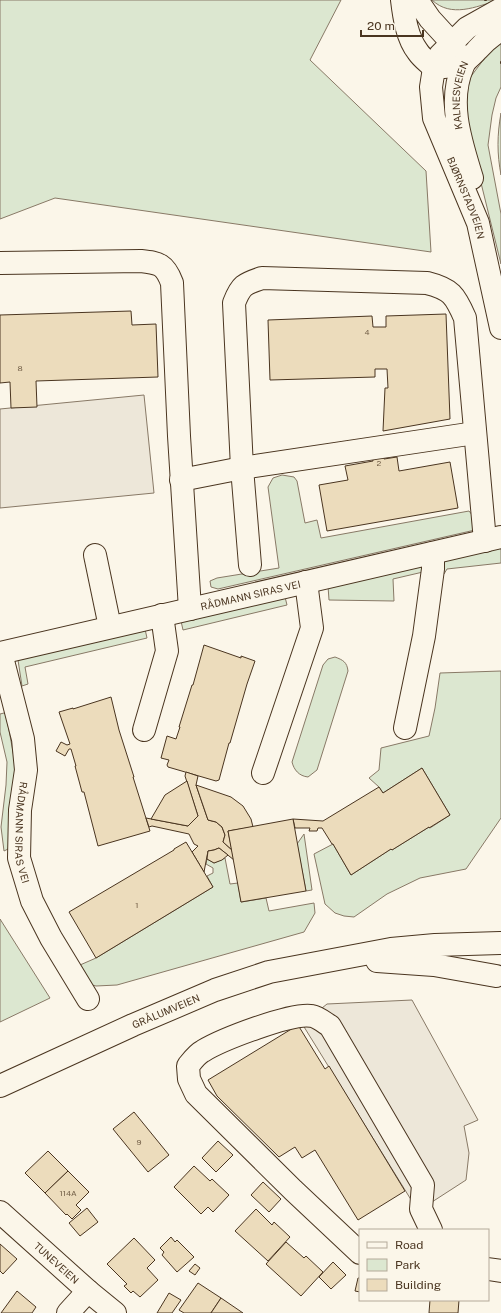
<svg xmlns="http://www.w3.org/2000/svg" width="501" height="1313" viewBox="0 0 501 1313" font-family="'Public Sans',sans-serif">
  <style>
    .green { fill: #dce7d0; stroke: #887966 }
    .parking { fill: #ede7d9; stroke: #887966 }
    .building { fill: #ecdcbc; stroke: #4a3520 }
    .lines { fill: none; stroke-linecap: round; stroke-linejoin: round }
    .minor-casing { stroke: #4a3520; stroke-width: 24 }
    .major-casing { stroke: #4a3520; stroke-width: 24 }
    .minor { stroke: #fbf6e9; stroke-width: 22 }
    .major { stroke: #fbf6e9; stroke-width: 22 }
    .wall { stroke: #4a3520; stroke-width: 2 }
    .labels { text-anchor: middle; dominant-baseline: central; stroke-width: 3; stroke-linejoin: round; paint-order: stroke }
    .number-label { font-size: 8px; fill: #725f47 }
    .street-label { font-size: 10px; fill: #4a3520; stroke: #fbf6e9 }
  </style>
  <rect width="100%" height="100%" fill="#fbf6e9"/>
  <g class="green">
    <polygon points="0,0 341,0 310,60 426,171 431,252 55,198 0,219"/>
    <path d="M432 0H498C476 7 451 18 432 0Z"/>
    <polygon points="501,41 501,87 496,98 492,115 488,145 501,214 501,264 465,118 466,83 487,55"/>
    <path d="M501 113V175C497 154 497 135 501 113Z"/>
    <polygon points="282,475 294,477 297,481 305,523 317,520 321,538 469,511 473,516 475,530 218,589 211,587 210,581 217,578 279,568 268,487 273,478"/>
    <polygon points="498,548 501,549 501,563 447,569 444,574 440,574 440,565 445,561"/>
    <polygon points="419,566 423,568 423,572 393,579 394,601 329,600 328,586"/>
    <polygon points="285,597 287,605 183,630 181,621"/>
    <polygon points="145,629 147,638 25,667 28,684 22,686 18,660"/>
    <path d="M335 657C343 660 347 662 348 671L317 770 308 777C299 776 294 770 292 762L323 665 328 659Z"/>
    <polygon points="501,671 501,818 466,869 420,878 387,894 354,917 344,916 335,913 325,904 314,854 333,844 351,875 391,849 392,850 429,827 430,828 450,815 422,768 383,793 379,787 369,778 379,770 381,748 429,736 435,708 440,673"/>
    <polygon points="4,713 6,714 16,768 10,848 4,851 1,827 6,785 7,762 0,732 0,714"/>
    <polygon points="304,834 312,890 306,891 297,844"/>
    <polygon points="225,858 230,884 238,883 241,902 266,898 269,911 314,903 315,913 304,932 117,985 96,986 89,984 80,965 96,958 213,887 207,876 213,873 213,868 206,864 207,859 214,863"/>
    <polygon points="0,919 50,998 0,1022"/>
  </g>
  <g class="parking">
    <polygon points="144,395 154,493 0,508 0,409"/>
    <polygon points="412,1000 478,1120 464,1126 469,1153 466,1180 418,1211 301,1022 312,1016 327,1004"/>
  </g>
  <g class="building">
    <polygon points="131,311 132,325 156,324 158,377 36,381 37,407 11,408 10,382 0,383 0,315"/>
    <polygon points="446,314 450,419 383,431 385,388 388,388 387,369 375,369 375,377 270,380 268,320 372,316 373,327 386,327 386,316"/>
    <polygon points="382,448 384,459 397,457 399,471 450,462 458,508 327,531 319,485 348,480 345,466 373,461 371,450"/>
    <polygon points="204,645 241,658 241,656 255,661 247,684 230,743 229,743 219,780 216,781 168,767 167,765 169,760 161,758 167,736 176,739 180,727 179,727 192,685 193,685"/>
    <polygon points="111,697 119,730 134,777 133,777 150,831 98,846 84,792 82,792 75,766 76,766 71,749 69,749 65,756 56,751 61,742 67,745 70,744 59,712 73,708 73,709"/>
    <polygon points="422,768 450,815 429,828 429,827 392,850 391,849 351,875 333,844 332,844 322,828 318,828 317,831 309,831 310,828 295,828 293,819 323,821 379,787 383,793"/>
    <polygon points="186,772 198,776 196,785 208,820 216,822 222,827 225,835 223,842 232,850 234,860 219,848 214,850 208,851 204,872 192,852 198,846 194,844 189,834 152,826 149,827 146,818 188,826 198,816 185,776"/>
    <polygon points="187,781 198,816 188,826 151,819 165,795"/>
    <polygon points="196,785 231,797 243,806 251,819 253,827 228,831 232,850 223,842 225,835 222,827 216,822 208,820"/>
    <polygon points="293,819 306,891 241,902 228,831"/>
    <polygon points="186,842 213,887 96,958 69,912 174,850 174,849"/>
    <polygon points="219,848 228,855 222,860 214,863 207,859 208,851 214,850"/>
    <polygon points="298,1025 325,1069 329,1066 405,1191 358,1220 315,1150 302,1158 295,1147 279,1157 217,1096 208,1080"/>
    <polygon points="134,1112 169,1155 148,1172 113,1129"/>
    <polygon points="218,1141 233,1155 216,1172 202,1158"/>
    <polygon points="48,1151 68,1171 45,1193 25,1173"/>
    <polygon points="194,1166 210,1181 212,1179 229,1195 213,1212 208,1207 201,1214 174,1187"/>
    <polygon points="68,1171 89,1192 76,1205 81,1210 72,1219 67,1214 66,1215 45,1193"/>
    <polygon points="263,1182 281,1199 269,1212 251,1195"/>
    <polygon points="87,1208 98,1222 80,1236 69,1223"/>
    <polygon points="256,1209 272,1225 274,1222 290,1237 268,1261 235,1231"/>
    <polygon points="171,1237 175,1242 177,1240 194,1257 177,1272 162,1255 164,1252 160,1248"/>
    <polygon points="134,1238 155,1260 147,1268 158,1280 140,1297 133,1291 131,1293 124,1286 127,1284 107,1264"/>
    <polygon points="286,1242 304,1258 306,1256 323,1272 301,1296 266,1264"/>
    <polygon points="0,1244 17,1259 3,1274 0,1271"/>
    <polygon points="333,1262 346,1275 331,1289 319,1277"/>
    <polygon points="195,1264 200,1268 195,1275 189,1271"/>
    <polygon points="358,1278 360,1278 360,1292 355,1291"/>
    <polygon points="198,1283 221,1298 211,1313 184,1313 179,1310"/>
    <polygon points="17,1291 36,1307 32,1313 1,1313"/>
    <polygon points="169,1293 181,1300 172,1313 157,1313"/>
    <polygon points="221,1298 243,1313 211,1313"/>
    <polygon points="430,1300 459,1300 458,1313 429,1313"/>
  </g>
  <g class="lines">
    <g class="minor-casing">
      <g id="minor">
        <path d="M402 0C404 17 407 38 418 52 422 58 429 63 434 68L463 65 452 43 430 19 417 0"/>
        <path d="M0 263 141 261C159 263 165 264 172 283L179 436 190 609"/>
        <polyline points="181,480 242,468 475,433"/>
        <polyline points="95,555 110,627"/>
        <path d="M250 565 242 468 234 303C241 285 244 284 262 278L427 283C451 289 455 295 465 318L485 541"/>
        <path id="s1" d="M0 653 501 537"/>
        <path id="s2" d="M1 653 23 739 26 770 20 810 19 858 32 901 51 938 88 999"/>
        <polyline points="405,728 424,636 433,569 433,553"/>
        <polyline points="144,730 167,651 162,615"/>
        <polyline points="263,773 312,628 306,582"/>
        <path id="s3" d="M0 1212 88 1291 115 1313"/>
        <path d="M360 1253 293 1190 196 1094 189 1079 188 1066C192 1061 197 1054 203 1051 221 1040 292 1012 312 1016 318 1017 325 1023 330 1026L423 1185 421 1209 431 1230"/>
        <polyline points="488,1269 501,1271"/>
        <polyline points="68,1313 88,1291"/>
      </g>
    </g>
    <g class="major-casing">
      <g id="major">
        <path id="s4" d="M501 9 467 28 440 55 434 68 431 87 434 118 478 223 501 328"/>
        <path id="s5" d="M472 178C461 142 447 102 463 66 465 60 473 55 477 50 484 42 492 35 501 30"/>
        <polyline points="377,961 434,965 496,976"/>
        <path id="s6" d="M0 1086 133 1025 215 990 269 972 391 949 435 945 500 943"/>
      </g>
    </g>
    <use href="#minor" class="minor"/>
    <use href="#major" class="major"/>
    <g class="wall">
      <polyline points="485,0 486,0"/>
      <polyline points="501,63 501,62"/>
    </g>
  </g>
  <g class="labels">
    <g class="number-label">
      <text x="367" y="332">4</text>
      <text x="20" y="368">8</text>
      <text x="379" y="463">2</text>
      <text x="137" y="905">1</text>
      <text x="139" y="1142">9</text>
      <text x="68" y="1193">114A</text>
    </g>
    <g class="street-label">
      <text stroke="none"><textPath href="#s5" startOffset="85">KALNESVEIEN</textPath></text>
      <text stroke="none"><textPath href="#s4" startOffset="228">BJØRNSTADVEIEN</textPath></text>
      <text stroke="none"><textPath href="#s1" startOffset="257">RÅDMANN SIRAS VEI</textPath></text>
      <text stroke="none"><textPath href="#s2" startOffset="183">RÅDMANN SIRAS VEI</textPath></text>
      <text stroke="none"><textPath href="#s6" startOffset="182">GRÅLUMVEIEN</textPath></text>
      <text stroke="none"><textPath href="#s3" startOffset="76">TUNEVEIEN</textPath></text>
    </g>
  </g>
  <rect x="359" y="1229" width="130" height="72" fill="#fbf6e9" stroke="#b4a999"/>
  <rect x="367" y="1242" width="20" height="6" fill="#fbf6e9" stroke="#b4a999"/>
  <text x="395" y="1249" font-size="12" fill="#4a3520">Road</text>
  <rect x="367" y="1259" width="20" height="12" fill="#dce7d0" stroke="#b4a999"/>
  <text x="395" y="1269" font-size="12" fill="#4a3520">Park</text>
  <rect x="367" y="1279" width="20" height="12" fill="#ecdcbc" stroke="#b4a999"/>
  <text x="395" y="1289" font-size="12" fill="#4a3520">Building</text>
  <path d="M361 30v6h62v-6" fill="none" stroke="#4a3520" stroke-width="2"/>
  <text x="367" y="30" font-size="12" fill="#4a3520" stroke="#fbf6e9" stroke-width="3" paint-order="stroke">20 m</text>
</svg>
